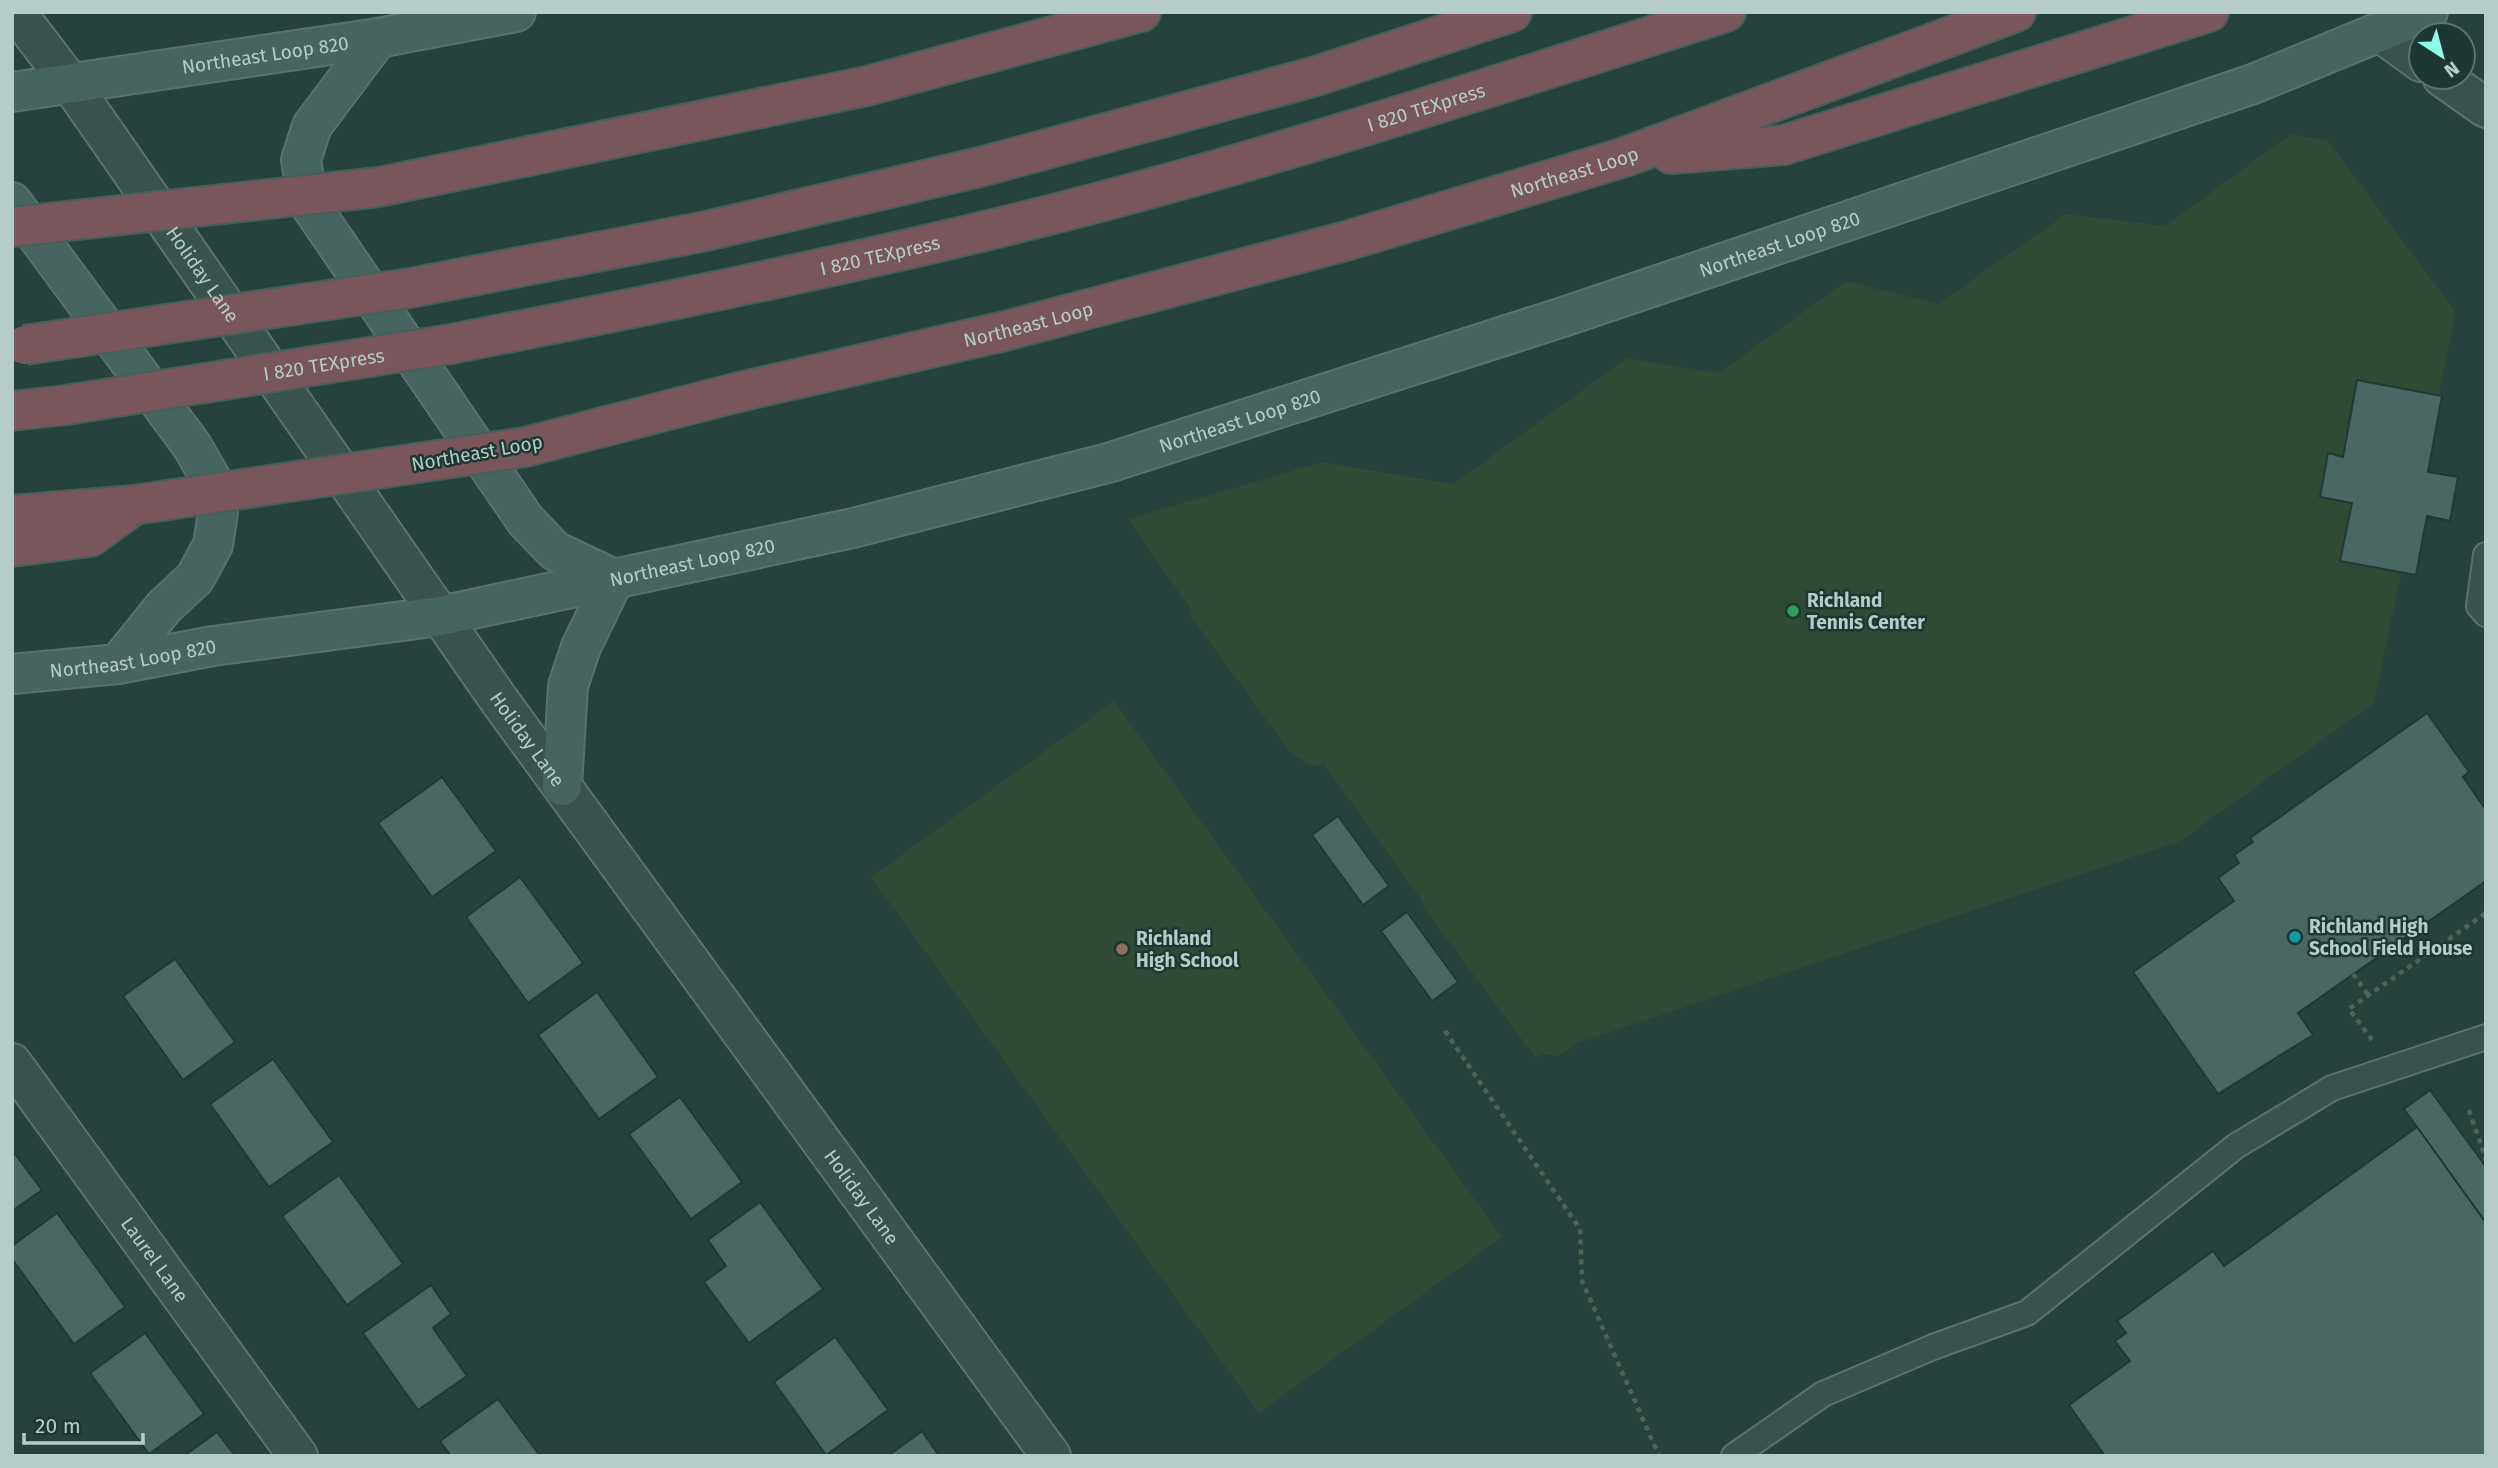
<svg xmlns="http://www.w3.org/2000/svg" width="2498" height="1468" viewBox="0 0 2498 1468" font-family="'Fira Sans',sans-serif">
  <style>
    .green { fill: #2f4a35 }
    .building { fill: #496863; stroke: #203934; stroke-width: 2 }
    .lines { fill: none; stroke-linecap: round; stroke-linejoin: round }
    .service-casing { stroke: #5a726d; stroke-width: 28 }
    .minor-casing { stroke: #5a726d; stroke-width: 42 }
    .tertiary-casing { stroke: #5a726d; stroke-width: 42 }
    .secondary-casing { stroke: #5a726d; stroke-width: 42 }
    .motorway-casing { stroke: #475f5a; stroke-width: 42 }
    .path { stroke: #4c6655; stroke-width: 4.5; stroke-dasharray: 5 5; stroke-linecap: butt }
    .service { stroke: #39524d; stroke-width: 24 }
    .minor { stroke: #39524d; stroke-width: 38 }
    .tertiary { stroke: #39524d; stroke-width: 38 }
    .secondary { stroke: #476560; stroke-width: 38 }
    .motorway { stroke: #78565c; stroke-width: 38 }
    .motorway-bridge-casing { stroke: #475f5a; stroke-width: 42; stroke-linecap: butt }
    .motorway-bridge { stroke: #78565c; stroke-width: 38 }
    .leisure-dot { fill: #2e9e5b; stroke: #1e3732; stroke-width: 2.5 }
    .culture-dot { fill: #0f9aa8; stroke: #1e3732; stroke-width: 2.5 }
    .education-dot { fill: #8d6e63; stroke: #1e3732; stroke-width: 2.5 }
    .labels { text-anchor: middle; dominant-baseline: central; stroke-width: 5; stroke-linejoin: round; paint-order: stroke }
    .street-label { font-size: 19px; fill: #b6ccc8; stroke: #1e3732 }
    .poi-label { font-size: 19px; font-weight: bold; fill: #b6ccc8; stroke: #1e3732; text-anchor: start }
  </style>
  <rect width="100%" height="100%" fill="#25423c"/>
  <g class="green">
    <polygon points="2291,134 2328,141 2456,312 2374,703 2180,841 1578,1043 1559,1056 1544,1054 1535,1057 1423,907 1423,902 1323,763 1316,767 1292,755 1190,615 1191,610 1128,519 1323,462 1453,484 1627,358 1719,373 1846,281 1938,304 2066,214 2165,226"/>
    <polygon points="1114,701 1502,1237 1259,1413 871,877"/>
  </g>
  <g class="building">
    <polygon points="2357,380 2442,396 2428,472 2458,477 2450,521 2427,516 2416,575 2340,561 2352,503 2320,497 2328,453 2343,457"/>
    <polygon points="2427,713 2469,772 2463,777 2486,810 2486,881 2298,1013 2313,1035 2218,1094 2133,972 2234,901 2218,878 2239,863 2234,855 2253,842 2250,838"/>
    <polygon points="442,777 496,851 432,897 378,823"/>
    <polygon points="1338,816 1389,886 1363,905 1312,835"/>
    <polygon points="520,877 583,963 528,1003 466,917"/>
    <polygon points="1407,912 1458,982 1432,1001 1381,931"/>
    <polygon points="175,959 235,1042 183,1080 123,996"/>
    <polygon points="597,992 658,1077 599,1119 538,1035"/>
    <polygon points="273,1059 333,1142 269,1187 210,1104"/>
    <polygon points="2430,1090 2486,1167 2486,1223 2404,1109"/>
    <polygon points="680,1097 742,1182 691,1219 629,1134"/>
    <polygon points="2417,1127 2486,1223 2486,1456 2105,1456 2069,1405 2130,1361 2115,1341 2126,1333 2117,1321 2213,1251 2224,1266"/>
    <polygon points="12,1150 42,1190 12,1211"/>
    <polygon points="339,1175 403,1264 347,1305 282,1216"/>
    <polygon points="760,1202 823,1289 749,1343 704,1282 726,1266 708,1240"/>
    <polygon points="57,1213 125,1307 74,1344 12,1259 12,1246"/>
    <polygon points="431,1285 451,1314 433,1328 467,1376 418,1410 363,1333"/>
    <polygon points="145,1333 204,1414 149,1454 90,1373"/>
    <polygon points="835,1337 888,1410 826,1455 774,1382"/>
    <polygon points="498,1399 540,1456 451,1456 440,1441"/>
    <polygon points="922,1431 939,1456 888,1456"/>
    <polygon points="217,1432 235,1456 184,1456"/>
  </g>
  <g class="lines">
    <g class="service-casing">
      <g id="service">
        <polyline points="2486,555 2479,606 2486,614"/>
        <polyline points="1734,1456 1823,1394 1933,1347 2027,1313 2236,1146 2332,1088 2486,1037"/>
      </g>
    </g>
    <g class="minor-casing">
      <g id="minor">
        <polyline points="2381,33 2421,62"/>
        <polyline points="2442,77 2486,108"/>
        <path id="s1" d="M12 1063 298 1456"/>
      </g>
    </g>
    <g class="tertiary-casing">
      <g id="tertiary">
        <path id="s2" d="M16 12 70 83 499 700 1051 1456"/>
      </g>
    </g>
    <g class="secondary-casing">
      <g id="secondary">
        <polyline points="378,38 312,126 301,160 308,202 526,521 555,551 614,579 581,647 568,686 562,786"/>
        <path id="s3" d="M12 92 378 38 516 12"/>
        <polyline points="12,202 192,446 211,479 218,512 213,545 195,578 164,607 118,664"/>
        <path id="s4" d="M12 674 118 664 213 646 440 616 853 528 1108 463 1566 316 2253 84 2428 12"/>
      </g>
    </g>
    <g class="motorway-casing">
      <g id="motorway">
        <polyline points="1671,154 1784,145 2209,12"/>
        <polyline points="379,187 867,86 1141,12"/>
        <polyline points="410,288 706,231 980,167 1313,77 1512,12"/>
        <path id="s5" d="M451 344C631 309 811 273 989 230 1238 170 1482 90 1726 12"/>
        <polyline points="12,411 66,405"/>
        <path id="s6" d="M525 447 739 392 1005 331 1346 241 1625 157 2016 12"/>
        <polyline points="12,515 134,505"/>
        <polyline points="12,547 90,537 134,505"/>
      </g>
    </g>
    <g class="path">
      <polyline points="2353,974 2369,996"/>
      <polyline points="1445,1031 1580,1229 1582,1281 1659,1456"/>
      <polyline points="2372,1040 2349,1009 2486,913"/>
      <polyline points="2469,1110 2486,1160"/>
    </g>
    <use href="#service" class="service"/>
    <use href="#minor" class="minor"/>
    <use href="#tertiary" class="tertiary"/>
    <use href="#secondary" class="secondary"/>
    <use href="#motorway" class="motorway"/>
    <g class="motorway-bridge-casing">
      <g id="motorway-bridge">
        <polyline points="12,227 379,187"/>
        <polyline points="25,345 410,288"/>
        <path id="s7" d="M66 405 451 344"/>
        <polyline points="134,505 525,447"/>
      </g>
    </g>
    <use href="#motorway-bridge" class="motorway-bridge"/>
  </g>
  <circle class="leisure-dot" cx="1793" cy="611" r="7"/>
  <circle class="culture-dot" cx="2295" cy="937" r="7"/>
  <circle class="education-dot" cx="1122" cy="949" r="7"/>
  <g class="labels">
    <g class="street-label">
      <text stroke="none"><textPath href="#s3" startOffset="256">Northeast Loop 820</textPath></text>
      <text stroke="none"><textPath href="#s5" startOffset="1004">I 820 TEXpress</textPath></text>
      <text stroke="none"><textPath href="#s6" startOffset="1085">Northeast Loop</textPath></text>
      <text stroke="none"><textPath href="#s4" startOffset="1824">Northeast Loop 820</textPath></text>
      <text stroke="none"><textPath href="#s5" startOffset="438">I 820 TEXpress</textPath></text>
      <text stroke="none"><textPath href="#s2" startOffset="322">Holiday Lane</textPath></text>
      <text stroke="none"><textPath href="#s6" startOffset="518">Northeast Loop</textPath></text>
      <text stroke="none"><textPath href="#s7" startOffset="261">I 820 TEXpress</textPath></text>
      <text stroke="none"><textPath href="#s4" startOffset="1256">Northeast Loop 820</textPath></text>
      <text transform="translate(477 453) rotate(-10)">Northeast Loop</text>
      <text stroke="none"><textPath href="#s4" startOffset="690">Northeast Loop 820</textPath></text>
      <text stroke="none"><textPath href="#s4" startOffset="122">Northeast Loop 820</textPath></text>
      <text stroke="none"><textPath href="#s2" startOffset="889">Holiday Lane</textPath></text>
      <text stroke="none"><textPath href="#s2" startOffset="1456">Holiday Lane</textPath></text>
      <text stroke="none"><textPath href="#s1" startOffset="243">Laurel Lane</textPath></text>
    </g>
    <g class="poi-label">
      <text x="1807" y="600">Richland<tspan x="1807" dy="22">Tennis Center</tspan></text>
      <text x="2309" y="926">Richland High<tspan x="2309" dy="22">School Field House</tspan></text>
      <text x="1136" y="938">Richland<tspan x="1136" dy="22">High School</tspan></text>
    </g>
  </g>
  <rect width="2498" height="1468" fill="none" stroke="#b6ccc8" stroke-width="28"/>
  <g transform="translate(2442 56) rotate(144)"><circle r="33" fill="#1e3732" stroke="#5b736e" stroke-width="2"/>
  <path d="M0-5L12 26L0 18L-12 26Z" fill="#8cfbe9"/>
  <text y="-10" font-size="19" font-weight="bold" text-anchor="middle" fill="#b6ccc8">N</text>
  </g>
  <path d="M24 1433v10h119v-10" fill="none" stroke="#b6ccc8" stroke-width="3.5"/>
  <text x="35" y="1433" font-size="21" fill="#b6ccc8" stroke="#1e3732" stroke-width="5" paint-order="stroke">20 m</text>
</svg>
